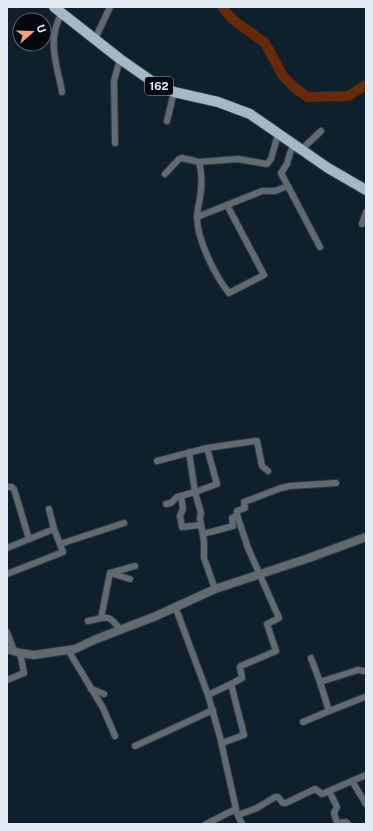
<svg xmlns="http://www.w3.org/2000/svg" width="373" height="831" viewBox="0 0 373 831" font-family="'Public Sans',sans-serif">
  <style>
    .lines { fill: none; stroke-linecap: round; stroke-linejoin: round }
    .river { stroke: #672909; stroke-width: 10 }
    .minor-casing { stroke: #2b3c48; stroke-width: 8 }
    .tertiary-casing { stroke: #2b3c48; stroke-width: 10 }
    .primary-casing { stroke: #2b3c48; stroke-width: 12 }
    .minor { stroke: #616a71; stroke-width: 6 }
    .tertiary { stroke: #616a71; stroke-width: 8 }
    .primary { stroke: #a5b8c6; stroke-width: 10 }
    .labels { text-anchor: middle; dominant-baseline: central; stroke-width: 3; stroke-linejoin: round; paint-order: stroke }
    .shield { fill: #03090e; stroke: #9ea7af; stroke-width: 1 }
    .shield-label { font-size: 11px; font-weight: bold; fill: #e0ebf4 }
  </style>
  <rect width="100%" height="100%" fill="#0e202c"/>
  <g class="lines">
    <polyline class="river" points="222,7 232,19 265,43 283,76 296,89 308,97 348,96 366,85"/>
    <g class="minor-casing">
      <g id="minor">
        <path d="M62 13C46 40 57 64 62 92"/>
        <polyline points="95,39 110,7"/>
        <polyline points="167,121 174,92"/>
        <polyline points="115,143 114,81 120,59"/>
        <polyline points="294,145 290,153 287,164 281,173 320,247"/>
        <polyline points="301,150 321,131"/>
        <path d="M199 162C202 173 202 186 200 198 199 204 197 211 197 217 197 239 215 276 229 293L264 275 227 205"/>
        <polyline points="165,174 179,159 182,158 199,162 238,159 267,164 271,159 278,134"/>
        <polyline points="197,217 262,191 275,191 288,186"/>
        <polyline points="362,224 366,212"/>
        <polyline points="207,448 217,484 195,492 201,513 200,518 204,542 204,558 215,589"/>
        <polyline points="157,461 207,448 255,441 257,441 262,466 268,471"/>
        <polyline points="7,487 12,487 14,489 29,539"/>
        <polyline points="181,496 183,509 180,516 182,527 201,525"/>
        <polyline points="166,504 171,503 177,497 195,492 189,452"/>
        <polyline points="54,529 60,544 124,523"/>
        <polyline points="203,534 233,526 232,518 237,515 237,511 245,508 244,502 281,488 290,486 336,483"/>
        <polyline points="7,548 54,529 49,509"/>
        <polyline points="110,573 130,579"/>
        <polyline points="7,574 63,552 60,544"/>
        <polyline points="175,606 208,695 220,737 236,809 206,824"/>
        <polyline points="101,618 110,573 135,566"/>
        <path d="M88 621C106 618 108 612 120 630"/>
        <polyline points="7,632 14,651"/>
        <polyline points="68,650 103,708 115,736"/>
        <polyline points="311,658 320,682 358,670 364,671"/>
        <polyline points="7,680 24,673 20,653"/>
        <polyline points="91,689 104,694"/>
        <polyline points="208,695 231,684"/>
        <polyline points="329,711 365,697"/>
        <polyline points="303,722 329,711 320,682"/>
        <polyline points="222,743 244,735 231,684 242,678 240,667 241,666 276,651 267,624 279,618 248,548 237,515"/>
        <polyline points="135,746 213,710"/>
        <polyline points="352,781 366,804"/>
        <polyline points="329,791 337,807 334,813 337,823 346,822 348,824"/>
        <polyline points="237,813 242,824"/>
        <polyline points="238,815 257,808 275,797 278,797 283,803 286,803 315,789 322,794 366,775"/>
      </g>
    </g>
    <g class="tertiary-casing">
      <polyline id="tertiary" points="7,649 20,653 34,655 75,649 94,640 156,616 215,589 309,558 366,537"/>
    </g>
    <g class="primary-casing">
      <polyline id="primary" points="54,7 120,59 153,82 174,92 218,102 250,114 328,168 366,190"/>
    </g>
    <use href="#minor" class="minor"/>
    <use href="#tertiary" class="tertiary"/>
    <use href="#primary" class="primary"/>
  </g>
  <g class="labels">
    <rect class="shield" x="145" y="77" width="28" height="18" rx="3"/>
    <g class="shield-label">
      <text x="159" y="86">162</text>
    </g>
  </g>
  <rect width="373" height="831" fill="none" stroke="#e0ebf4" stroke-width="16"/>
  <g transform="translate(32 32) rotate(70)"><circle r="19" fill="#03090e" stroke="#5b636a"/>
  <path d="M0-3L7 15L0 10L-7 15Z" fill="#f2a17e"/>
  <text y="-6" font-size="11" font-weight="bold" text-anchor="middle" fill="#e0ebf4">U</text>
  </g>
</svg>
